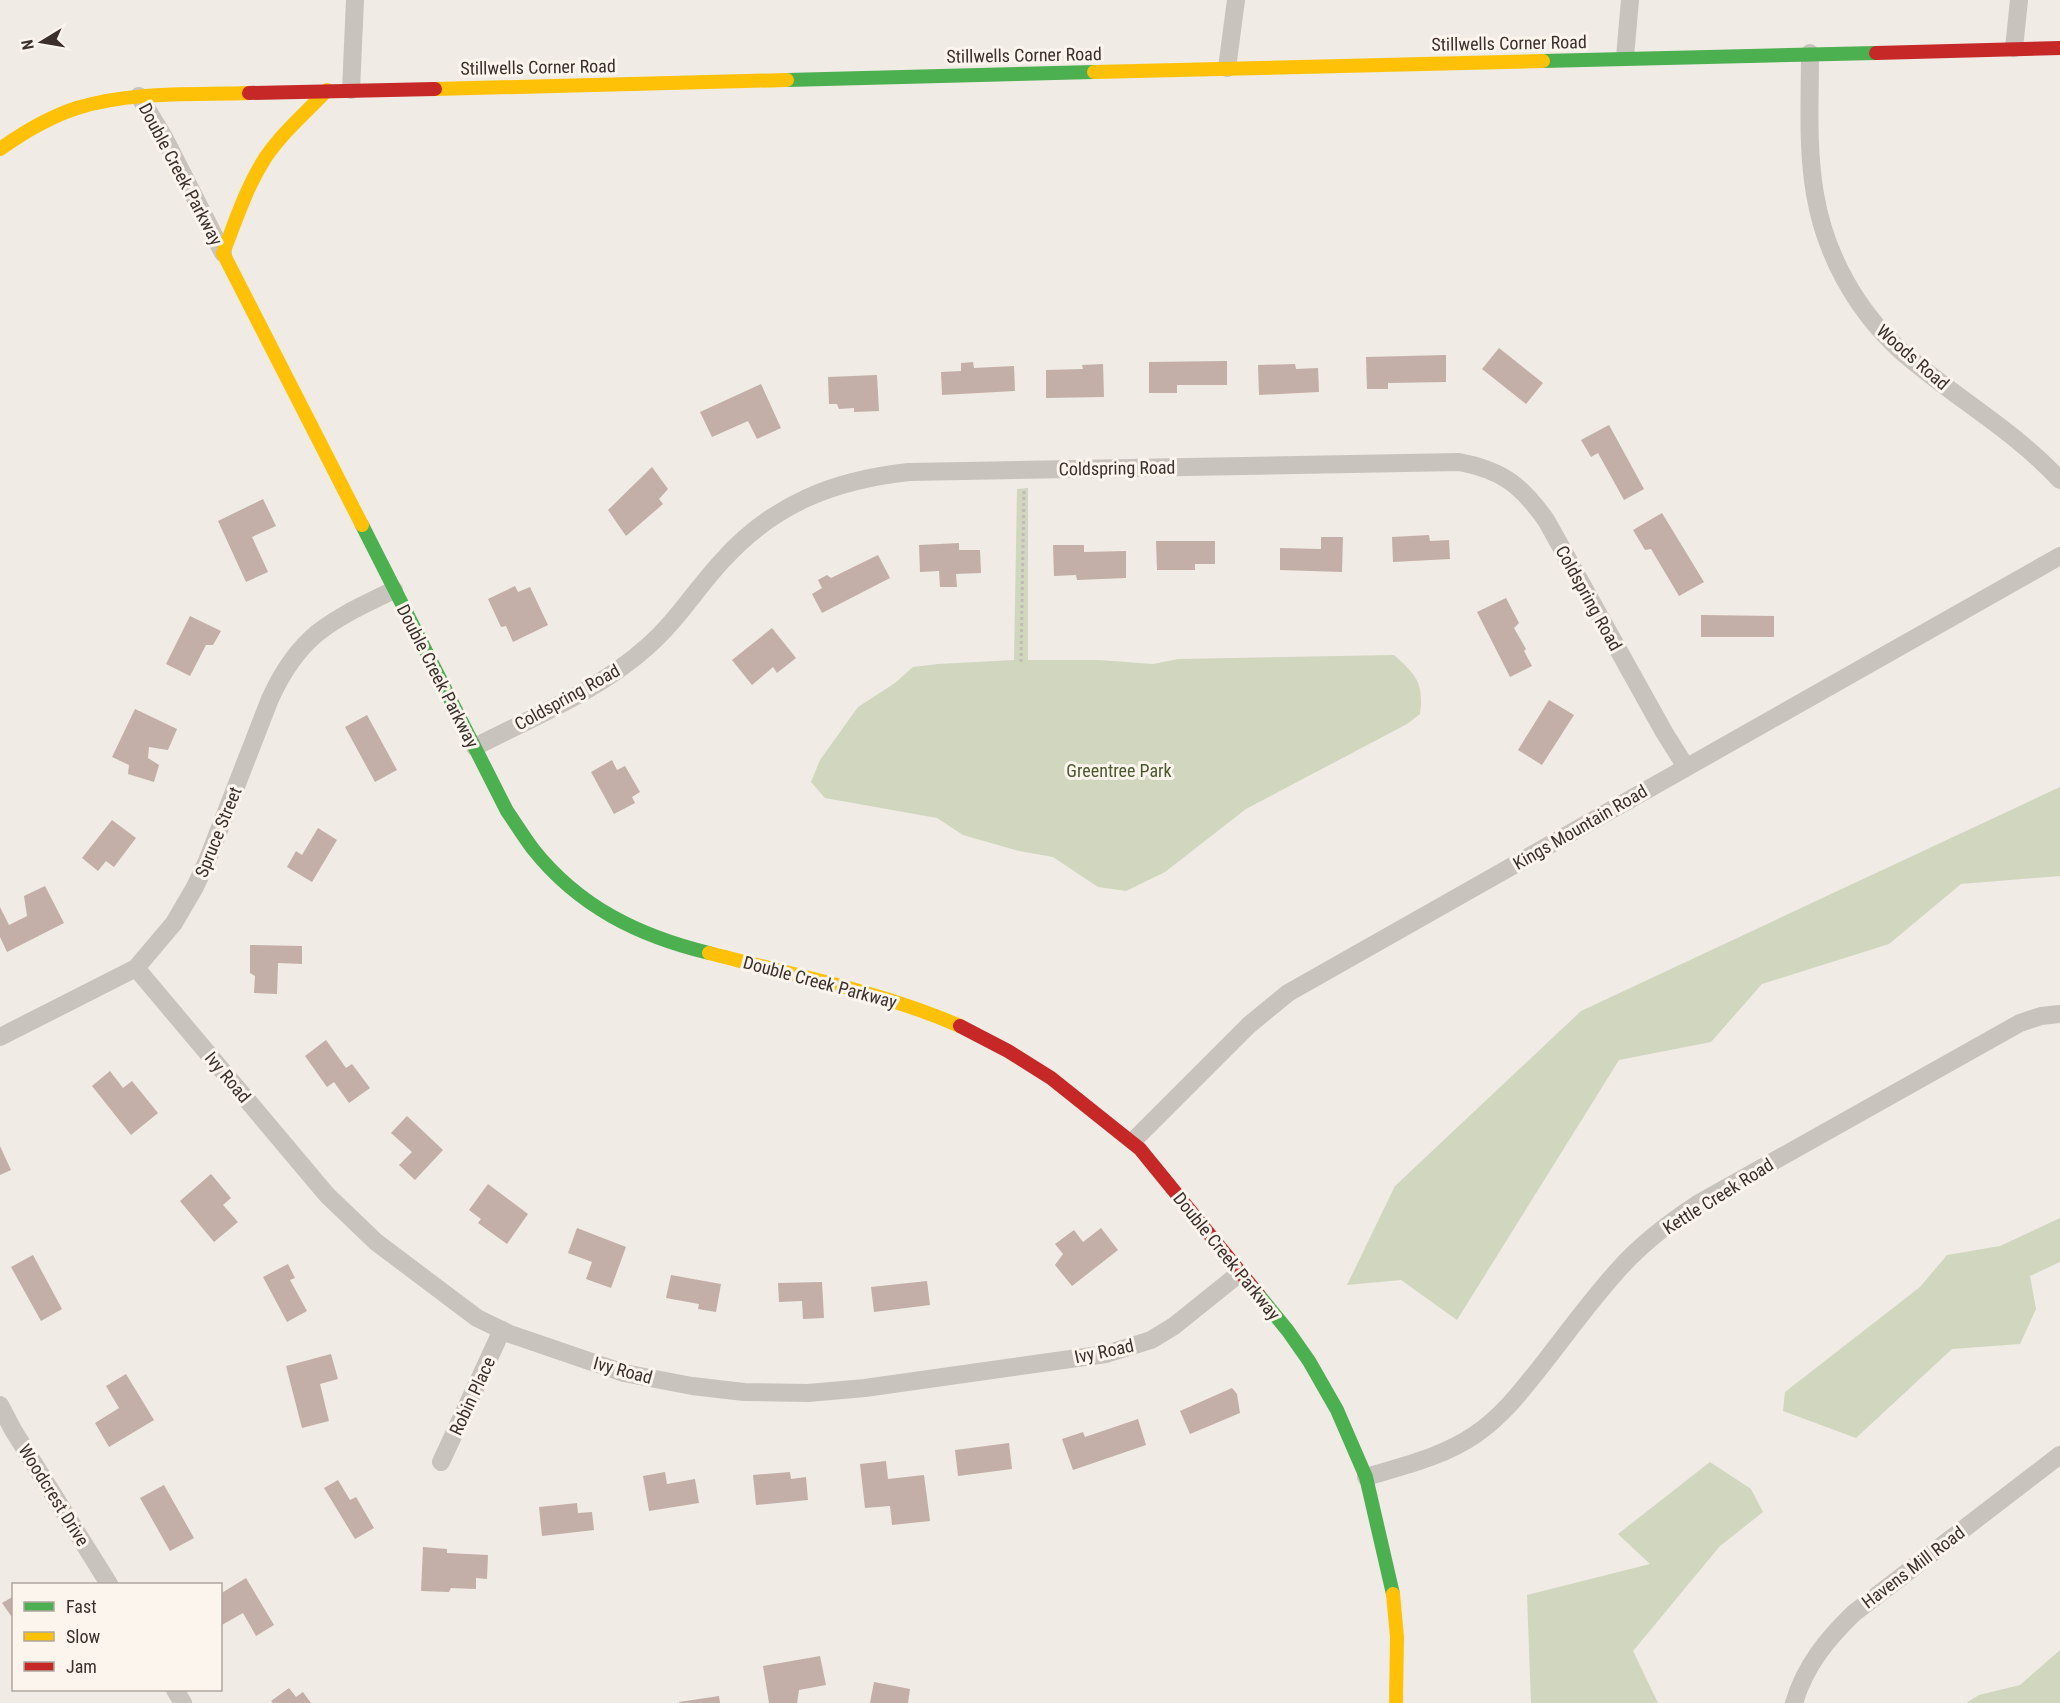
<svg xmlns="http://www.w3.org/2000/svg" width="2060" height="1703" viewBox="0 0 2060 1703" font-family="'Roboto Condensed',sans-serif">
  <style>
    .green { fill: #d1d6bf }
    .building { fill: #c3afa7 }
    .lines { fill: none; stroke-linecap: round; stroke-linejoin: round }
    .path { stroke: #c2bbb6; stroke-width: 3; stroke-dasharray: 3 3; stroke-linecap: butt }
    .street { stroke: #c9c3be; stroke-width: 18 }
    .fast { stroke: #4caf50; stroke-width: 14 }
    .slow { stroke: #ffc107; stroke-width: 14 }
    .jam { stroke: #c62828; stroke-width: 14 }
    .labels { text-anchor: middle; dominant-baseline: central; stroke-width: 6; stroke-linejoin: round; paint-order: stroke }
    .street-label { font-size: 18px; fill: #3b302b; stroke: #fbf5ee }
    .park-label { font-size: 18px; fill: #4a5a2e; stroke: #fbf5ee }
  </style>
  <rect width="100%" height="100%" fill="#f0ebe5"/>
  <g class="green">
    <path d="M1028 488V660H1099L1153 664 1178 659 1394 655C1416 675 1424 682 1420 714L1407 724 1246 809 1165 872 1126 891 1098 887 1053 857 1019 851 963 835 937 818 825 798 811 782 820 760 858 707 895 683 913 667 938 664 1014 660 1017 489Z"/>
    <polygon points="2060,787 2060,876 1961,884 1889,944 1762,984 1711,1042 1619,1060 1457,1320 1401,1280 1347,1285 1395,1186 1581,1011"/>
    <polygon points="2060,1218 2060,1262 2030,1276 2036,1309 2020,1344 1952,1349 1856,1438 1783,1411 1785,1392 1920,1287 1947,1255 2000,1246"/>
    <polygon points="1710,1462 1751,1489 1763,1512 1720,1546 1633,1651 1658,1703 1531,1703 1527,1595 1650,1564 1618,1534"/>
    <polygon points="2060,1650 2060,1703 1966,1703 1979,1695 2020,1685"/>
  </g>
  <g class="building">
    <polygon points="1499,348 1543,383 1526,404 1482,369"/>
    <polygon points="1446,355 1446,382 1388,383 1388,389 1367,389 1366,357"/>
    <polygon points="1227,361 1227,385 1177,385 1177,393 1149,393 1149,362"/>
    <polygon points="973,362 974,368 1014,366 1015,391 942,395 941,372 961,371 961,363"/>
    <polygon points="1103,364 1104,397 1046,398 1046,370 1083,369 1082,365"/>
    <polygon points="1295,364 1296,369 1318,368 1319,392 1259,395 1258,365"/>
    <polygon points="877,375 879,411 854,412 854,408 839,409 837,404 829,404 828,377"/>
    <polygon points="761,384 781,428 757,439 748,421 712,437 700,412"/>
    <polygon points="1609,425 1644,489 1624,500 1598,453 1591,457 1581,440"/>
    <polygon points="652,467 668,489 659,499 663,504 626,536 608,510"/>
    <polygon points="263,499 276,526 252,537 268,572 246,582 218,521"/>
    <polygon points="1662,513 1704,582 1679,596 1651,549 1645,550 1633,530"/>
    <polygon points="1429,535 1430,541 1449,540 1450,559 1393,562 1392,537"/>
    <polygon points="1321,537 1343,537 1342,572 1280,570 1280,548 1321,549"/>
    <polygon points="1156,541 1215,541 1215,564 1195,564 1195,570 1157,570"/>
    <polygon points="959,543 959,550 980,550 981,573 956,574 957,587 940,587 939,571 920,572 919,545"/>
    <polygon points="1053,545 1084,545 1084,552 1126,551 1126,578 1077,580 1076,575 1054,576"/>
    <polygon points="878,555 890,578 822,613 812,594 822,588 818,580 827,575 831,578"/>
    <polygon points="515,586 518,592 530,587 548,625 513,642 506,626 501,627 488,599"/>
    <polygon points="1506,598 1519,623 1514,628 1526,649 1524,651 1532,666 1510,677 1477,612"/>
    <polygon points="1701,615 1774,616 1774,637 1701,637"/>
    <polygon points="190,616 221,631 213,645 206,645 190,676 166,664"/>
    <polygon points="772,628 796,658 777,673 773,667 752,685 732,660"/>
    <polygon points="1549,700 1574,715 1542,765 1518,750"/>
    <polygon points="135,709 177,729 168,750 149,747 148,758 159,765 154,782 128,774 129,765 112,757"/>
    <polygon points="367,715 397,770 375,782 345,727"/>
    <polygon points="612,760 617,770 625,766 640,792 632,797 635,803 614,814 591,772"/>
    <polygon points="112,820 136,838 114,867 106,861 98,871 82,858"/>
    <polygon points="318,828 337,840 312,882 287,867 296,851 302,855"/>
    <polygon points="45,886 64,923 7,952 0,937 0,907 9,925 27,916 24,896"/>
    <polygon points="250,945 302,946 302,964 278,963 277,994 254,993 255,976 250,973"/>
    <polygon points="326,1040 346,1068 352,1064 370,1088 349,1103 334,1082 327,1087 305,1056"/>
    <polygon points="110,1071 123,1088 132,1081 158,1113 131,1135 92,1086"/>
    <polygon points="407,1116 443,1150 415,1180 399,1165 412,1152 391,1133"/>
    <polygon points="0,1146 11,1170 0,1175"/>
    <polygon points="211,1174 231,1198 223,1205 238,1222 214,1242 180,1201"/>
    <polygon points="488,1184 528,1214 507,1244 478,1223 481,1219 469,1210"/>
    <polygon points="577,1228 626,1247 611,1288 586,1279 592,1262 568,1253"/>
    <polygon points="1101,1228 1118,1250 1072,1286 1055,1265 1063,1254 1055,1244 1074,1230 1083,1242"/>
    <polygon points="33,1255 62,1309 41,1321 11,1267"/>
    <polygon points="288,1264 295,1278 290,1280 307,1311 287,1322 263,1277"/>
    <polygon points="671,1275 721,1284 716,1312 698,1309 699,1304 666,1298"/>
    <polygon points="927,1281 930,1305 874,1312 871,1287"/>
    <polygon points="822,1282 824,1318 803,1319 802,1301 779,1302 778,1283"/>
    <polygon points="331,1354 338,1379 320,1384 329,1421 302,1428 286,1366"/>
    <polygon points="126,1374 154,1420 109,1447 95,1423 119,1408 106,1386"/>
    <polygon points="1232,1388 1237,1394 1240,1413 1190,1434 1180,1411"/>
    <polygon points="1138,1419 1146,1445 1073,1470 1062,1439 1083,1432 1085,1437"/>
    <polygon points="1009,1443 1012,1469 958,1476 955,1450"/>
    <polygon points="886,1461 888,1479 924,1475 930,1521 892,1525 890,1506 865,1508 860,1464"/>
    <polygon points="665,1472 667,1484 695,1479 699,1503 649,1511 643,1476"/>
    <polygon points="790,1472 791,1479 806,1477 808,1500 756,1505 753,1475"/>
    <polygon points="338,1480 350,1500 356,1497 374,1528 355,1539 324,1488"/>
    <polygon points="164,1485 194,1538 170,1551 140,1498"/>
    <polygon points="577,1503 578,1513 592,1512 594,1530 542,1536 539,1507"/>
    <polygon points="423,1547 447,1549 447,1553 488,1555 487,1579 476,1578 476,1589 451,1588 449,1592 421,1591"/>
    <polygon points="246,1578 274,1625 256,1636 243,1613 220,1626 220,1594"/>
    <polygon points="14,1596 14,1620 2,1603"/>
    <polygon points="820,1656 826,1685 799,1690 797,1703 769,1703 763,1666"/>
    <polygon points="874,1682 910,1689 908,1703 870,1703"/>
    <polygon points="289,1688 296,1697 303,1692 311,1703 273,1703 271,1701"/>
    <polygon points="719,1696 720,1703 679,1703 679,1702"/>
  </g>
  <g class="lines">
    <polyline class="path" points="1021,662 1024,489"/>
    <g class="street">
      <polyline points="2014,48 2019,0"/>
      <path d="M1810 53C1810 100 1807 148 1815 194 1825 254 1856 310 1901 351 1952 396 2014 430 2060 480"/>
      <polyline points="1625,57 1630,0"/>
      <polyline points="1227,68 1236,0"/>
      <polyline points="351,90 355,0"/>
      <polyline points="139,96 165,139 223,253"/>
      <path d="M475 747C533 717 598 691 647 647 676 622 696 589 722 561 773 504 834 480 909 472L1459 462C1502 470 1521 485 1546 520L1664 732 1686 767"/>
      <polyline points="136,968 327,1195 376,1242 477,1318 510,1334 624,1373 692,1386 744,1392 808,1393 865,1388 1106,1354 1151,1340 1174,1326 1240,1273"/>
      <path d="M0 1037 136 968 174 923 195 887 207 861 270 699C300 633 332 620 394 590"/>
      <polyline points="1133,1141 1249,1025 1288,993 2060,556"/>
      <polyline points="0,1405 13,1430 109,1584"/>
      <polyline points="441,1462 502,1330"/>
      <path d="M1366 1477C1403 1466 1443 1457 1476 1434 1501 1417 1520 1393 1539 1369 1565 1336 1590 1301 1619 1269 1642 1243 1670 1222 1699 1203L2020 1023 2041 1016 2060 1014"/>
      <polyline points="175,1690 183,1703"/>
      <path d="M1794 1703C1805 1666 1827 1639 1854 1613L2060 1455"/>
    </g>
    <g class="fast">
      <polyline points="1543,61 1876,53"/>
      <polyline points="787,80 1094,72"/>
      <path d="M362 525 507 811C516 824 524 837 533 849 579 907 639 936 709 953"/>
      <polyline points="1258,1294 1288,1331 1309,1361 1337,1410 1366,1477 1393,1594"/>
    </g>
    <g class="slow">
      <polyline points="1094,72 1543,61"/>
      <polyline points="435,89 787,80"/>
      <path d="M327 90C305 114 279 135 262 163 245 191 235 223 223 253L362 525"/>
      <path d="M0 149C24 132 49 117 77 108 132 91 192 95 249 93"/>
      <path d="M709 953C793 975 880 991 960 1026"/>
      <polyline points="1393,1594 1397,1637 1396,1703"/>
    </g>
    <g class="jam">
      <polyline points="1876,53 2060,48"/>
      <polyline points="249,93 435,89"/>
      <polyline points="960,1026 1008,1051 1051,1078 1140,1149 1258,1294"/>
    </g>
  </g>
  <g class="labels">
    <g class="street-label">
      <text transform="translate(1509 43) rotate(-1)">Stillwells Corner Road</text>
      <text transform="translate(1024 55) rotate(-1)">Stillwells Corner Road</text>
      <text transform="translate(538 67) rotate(-1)">Stillwells Corner Road</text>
      <text transform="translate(181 174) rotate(62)">Double Creek Parkway</text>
      <text transform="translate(1913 357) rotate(41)">Woods Road</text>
      <text transform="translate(1117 468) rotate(-1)">Coldspring Road</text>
      <text transform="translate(1589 598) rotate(61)">Coldspring Road</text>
      <text transform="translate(438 676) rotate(63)">Double Creek Parkway</text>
      <text transform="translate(567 697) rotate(-29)">Coldspring Road</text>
      <text transform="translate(1580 827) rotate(-30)">Kings Mountain Road</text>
      <text transform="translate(218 832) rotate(-68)">Spruce Street</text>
      <text transform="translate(820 982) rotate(15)">Double Creek Parkway</text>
      <text transform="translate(228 1077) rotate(50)">Ivy Road</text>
      <text transform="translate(1718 1196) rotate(-32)">Kettle Creek Road</text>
      <text transform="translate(1227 1256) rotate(51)">Double Creek Parkway</text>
      <text transform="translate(1104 1351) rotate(-12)">Ivy Road</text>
      <text transform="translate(623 1370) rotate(15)">Ivy Road</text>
      <text transform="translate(472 1396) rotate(-65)">Robin Place</text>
      <text transform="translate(54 1495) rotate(58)">Woodcrest Drive</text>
      <text transform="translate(1913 1567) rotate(-37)">Havens Mill Road</text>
    </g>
    <g class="park-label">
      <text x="1119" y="770">Greentree Park</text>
    </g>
  </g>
  <rect x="12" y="1583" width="210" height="108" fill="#fbf5ee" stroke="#aea6a0" stroke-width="1.5"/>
  <rect x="24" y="1602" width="30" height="9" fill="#4caf50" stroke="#aea6a0" stroke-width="1.5"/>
  <text x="66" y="1613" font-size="18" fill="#3b302b">Fast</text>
  <rect x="24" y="1632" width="30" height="9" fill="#ffc107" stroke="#aea6a0" stroke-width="1.5"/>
  <text x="66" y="1643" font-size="18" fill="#3b302b">Slow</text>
  <rect x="24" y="1662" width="30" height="9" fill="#c62828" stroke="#aea6a0" stroke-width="1.5"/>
  <text x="66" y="1673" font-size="18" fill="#3b302b">Jam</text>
  <g transform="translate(42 42) rotate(259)" stroke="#fbf5ee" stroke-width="4.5" paint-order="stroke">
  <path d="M0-4.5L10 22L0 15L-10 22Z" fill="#3b302b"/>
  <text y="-9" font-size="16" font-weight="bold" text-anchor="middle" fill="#3b302b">N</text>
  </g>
</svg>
